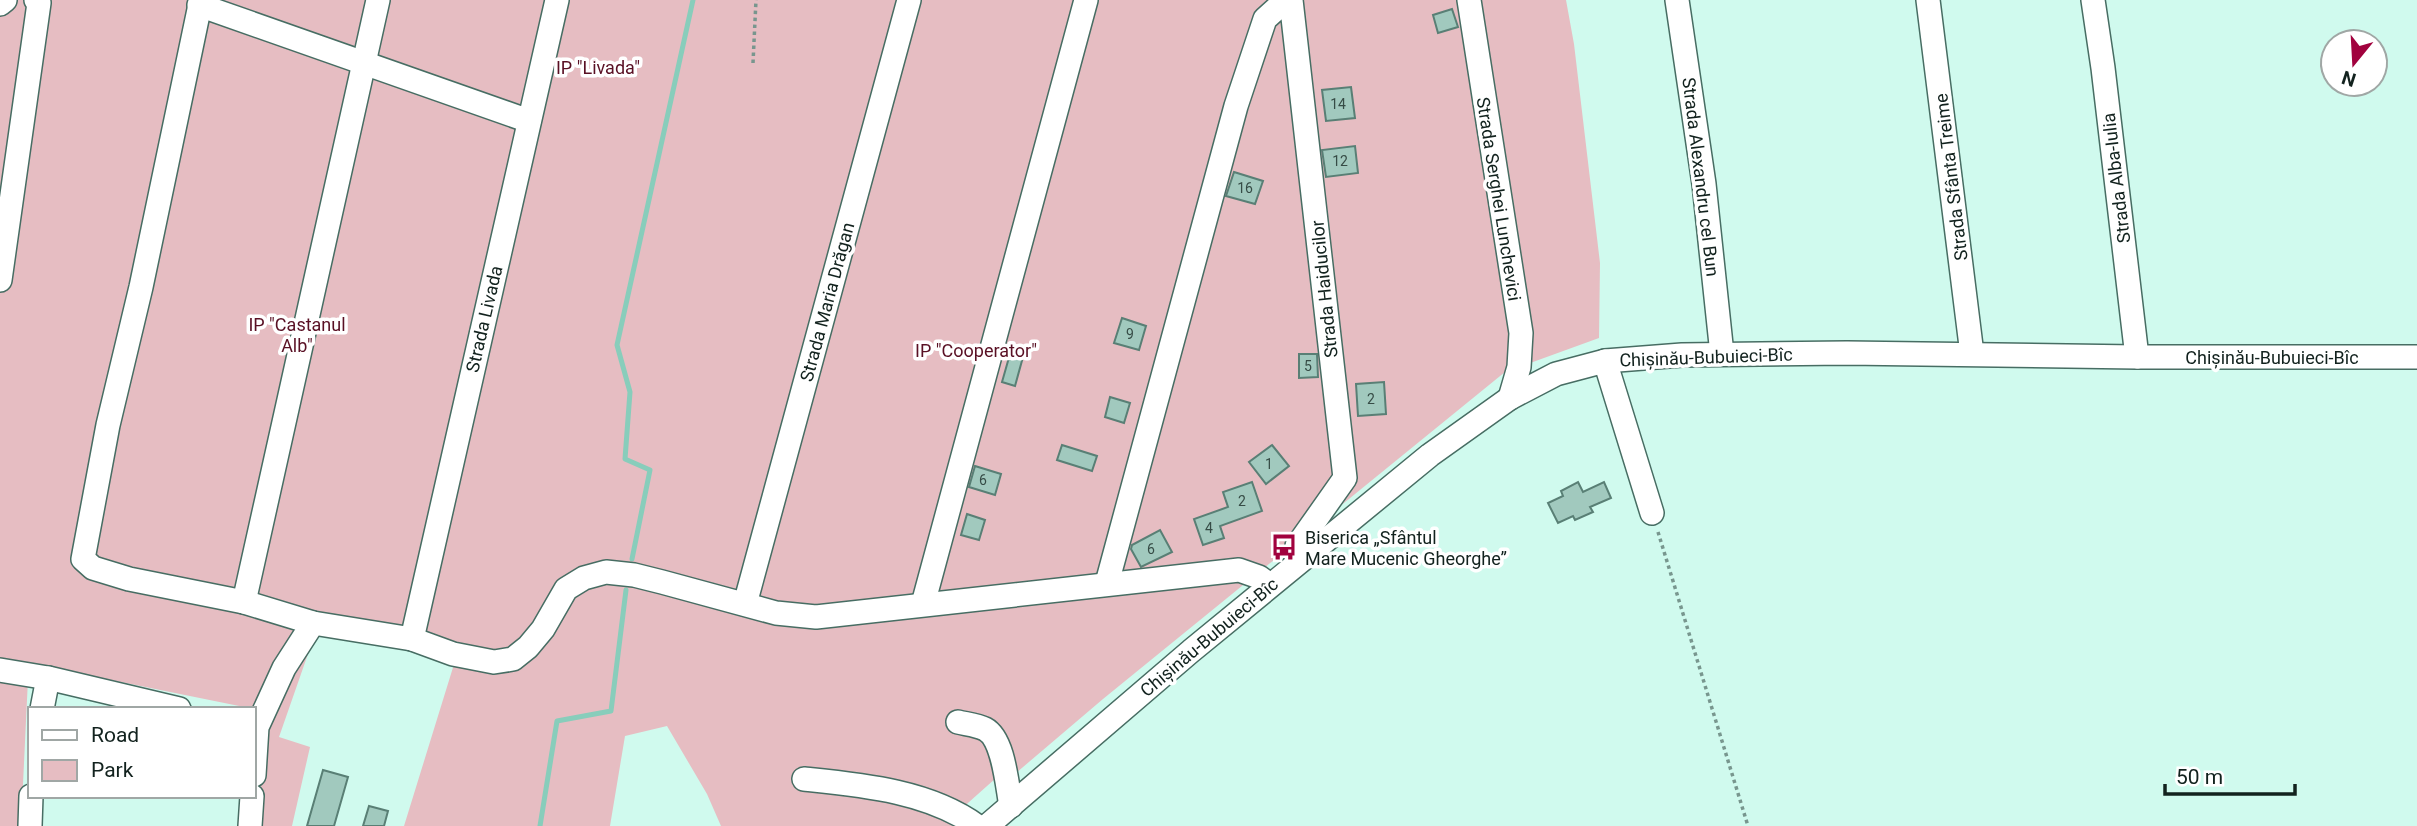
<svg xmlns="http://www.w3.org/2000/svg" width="2417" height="826" viewBox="0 0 2417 826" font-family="Roboto,sans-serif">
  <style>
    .green { fill: #e6bdc2 }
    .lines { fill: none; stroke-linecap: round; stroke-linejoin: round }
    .stream { stroke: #88cdbb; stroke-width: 5 }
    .building { fill: #a1c9be; stroke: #597f75; stroke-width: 2 }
    .minor-casing { stroke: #476d63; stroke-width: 26 }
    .path { stroke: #78968e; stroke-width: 3.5; stroke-dasharray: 3.5 3.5; stroke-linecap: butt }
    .minor { stroke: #fff; stroke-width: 23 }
    .labels { text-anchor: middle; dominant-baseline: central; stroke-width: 7; stroke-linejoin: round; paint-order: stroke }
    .number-label { font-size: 14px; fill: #364c46 }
    .park-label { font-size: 18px; fill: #591024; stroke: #fff }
    .street-label { font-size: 18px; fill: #12221e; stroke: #fff }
    .poi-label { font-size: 18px; fill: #12221e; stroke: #fff; text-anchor: start }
  </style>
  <rect width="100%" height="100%" fill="#d0faee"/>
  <polygon class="green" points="0,0 1566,0 1574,44 1600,263 1599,338 1505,372 1103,699 1016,773 996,778 950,819 952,826 721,826 707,794 667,726 625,736 610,826 404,826 455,661 316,631 279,737 310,747 292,826 257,826 266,713 254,709 32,664 28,679 21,826 0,826"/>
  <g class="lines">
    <g class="stream">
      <polyline points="632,559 650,470 625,459 630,392 617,345 693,0"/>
      <polyline points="540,826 557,721 611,711 626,590"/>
    </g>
  </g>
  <g class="building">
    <polygon points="1452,9 1458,27 1438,33 1433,15"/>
    <polygon points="1351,87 1355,118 1326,121 1322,90"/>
    <polygon points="1355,146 1358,173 1326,177 1322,150"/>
    <polygon points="1234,172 1263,181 1255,204 1226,196"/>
    <polygon points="1122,318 1146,326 1139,350 1114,343"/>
    <polygon points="1010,354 1023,357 1015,386 1002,382"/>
    <polygon points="1299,354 1317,354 1318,377 1299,378"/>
    <polygon points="1384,382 1386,414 1358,416 1356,384"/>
    <polygon points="1110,397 1130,403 1124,423 1105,417"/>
    <polygon points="1062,445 1097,456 1092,471 1057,460"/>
    <polygon points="1272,445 1289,466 1266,484 1249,462"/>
    <polygon points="975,466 1001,474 995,495 969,487"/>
    <polygon points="1252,482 1262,511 1220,526 1224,538 1203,545 1194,519 1228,507 1223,492"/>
    <polygon points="1578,482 1583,492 1604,482 1611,498 1590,507 1593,512 1575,520 1573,516 1558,523 1548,503 1563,496 1561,491"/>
    <polygon points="967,514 985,520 979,540 961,535"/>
    <polygon points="1160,530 1172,552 1141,567 1131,549 1132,545"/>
    <polygon points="323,770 348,777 334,826 307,826"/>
    <polygon points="369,806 388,811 384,826 363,826"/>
  </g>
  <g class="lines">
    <g class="minor-casing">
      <g id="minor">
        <polyline points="201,0 141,287 108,425 83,559 93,568 129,579 244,602 313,623 412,639 453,654 494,662 513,659 528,647 543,629 566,589 584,578 606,572 634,575 662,582 776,613 816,617 1239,570 1259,577 1270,585"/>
        <polyline points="1291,0 1345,478 1297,546 1296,563"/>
        <polyline points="1469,0 1521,333 1519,367 1510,398"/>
        <polyline points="1677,0 1704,184 1722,354"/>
        <polyline points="1928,0 1972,354"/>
        <polyline points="2093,0 2103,68 2137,357"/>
        <polyline points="0,4 5,0"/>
        <polyline points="199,5 529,121"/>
        <polyline points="0,280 39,3 36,0"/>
        <polyline points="1605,361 1652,513"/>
        <polyline points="1107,583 1236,106 1265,19 1286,0"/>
        <polyline points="244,602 378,0"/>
        <polyline points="745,604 909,0"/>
        <polyline points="923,604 1086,0"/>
        <polyline points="412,639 557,0"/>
        <polyline points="0,670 48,678 179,709"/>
        <polyline points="42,709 48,678"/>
        <path d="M958 722C966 724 977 725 985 729 1004 739 1007 786 1011 806"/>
        <polyline points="254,775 257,727 284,668 313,623"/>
        <path d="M804 779C862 785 929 791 977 826"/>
        <polyline points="30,826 31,796"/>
        <polyline points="250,826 252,796"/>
        <polyline points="987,826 1191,651 1430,455 1510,398 1556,374 1605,361 1682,355 1847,353 2137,357 2417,357"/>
      </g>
    </g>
    <g class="path">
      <polyline points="753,63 756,0"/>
      <polyline points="1658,532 1748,826"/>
    </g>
    <use href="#minor" class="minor"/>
  </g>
  <defs>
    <g id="bus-bare" transform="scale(2.1)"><path d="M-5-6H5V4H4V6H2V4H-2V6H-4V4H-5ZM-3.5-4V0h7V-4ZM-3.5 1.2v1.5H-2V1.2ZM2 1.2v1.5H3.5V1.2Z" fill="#a1023e" stroke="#fff" stroke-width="2.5" paint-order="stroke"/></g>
  </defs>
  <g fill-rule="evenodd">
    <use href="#bus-bare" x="1284" y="547"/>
  </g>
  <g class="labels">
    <g class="number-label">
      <text x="1338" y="104">14</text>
      <text x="1340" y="161">12</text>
      <text x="1245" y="188">16</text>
      <text x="1130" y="334">9</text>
      <text x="1308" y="366">5</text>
      <text x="1371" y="399">2</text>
      <text x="1269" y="464">1</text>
      <text x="983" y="480">6</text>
      <text x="1242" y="501">2</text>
      <text x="1209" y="528">4</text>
      <text x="1151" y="549">6</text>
    </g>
    <g class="park-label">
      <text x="598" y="67">IP "Livada"</text>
      <text x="297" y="324">IP "Castanul<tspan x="297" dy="21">Alb"</tspan></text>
      <text x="976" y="350">IP "Cooperator"</text>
    </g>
    <g class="street-label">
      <text transform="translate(1701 177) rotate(83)">Strada Alexandru cel Bun</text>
      <text transform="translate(1951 177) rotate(-97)">Strada Sfânta Treime</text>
      <text transform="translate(2116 178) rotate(-97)">Strada Alba-Iulia</text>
      <text transform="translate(1499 199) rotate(81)">Strada Serghei Lunchevici</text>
      <text transform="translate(1324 289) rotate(-96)">Strada Haiducilor</text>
      <text transform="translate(827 302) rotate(-75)">Strada Maria Drăgan</text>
      <text transform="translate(484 319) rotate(-77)">Strada Livada</text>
      <text transform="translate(1706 357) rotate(-2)">Chișinău-Bubuieci-Bîc</text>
      <text x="2272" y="357">Chișinău-Bubuieci-Bîc</text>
      <text transform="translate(1209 637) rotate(-40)">Chișinău-Bubuieci-Bîc</text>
    </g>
    <g class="poi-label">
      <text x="1305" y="537">Biserica „Sfântul<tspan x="1305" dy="21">Mare Mucenic Gheorghe”</tspan></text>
    </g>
  </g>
  <rect x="28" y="707" width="228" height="91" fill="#ffffff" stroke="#a0a7a5" stroke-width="2"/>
  <rect x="42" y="730" width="35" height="10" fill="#ffffff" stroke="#a0a7a5" stroke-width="2"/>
  <text x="91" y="742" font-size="21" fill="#12221e">Road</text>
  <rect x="42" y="760" width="35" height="21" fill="#e6bdc2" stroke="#a0a7a5" stroke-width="2"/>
  <text x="91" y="777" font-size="21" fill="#12221e">Park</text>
  <g transform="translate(2354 63) rotate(198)"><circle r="33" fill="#ffffff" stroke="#a0a7a5" stroke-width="2"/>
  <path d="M0-5L12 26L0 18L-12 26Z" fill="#a1023e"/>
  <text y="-10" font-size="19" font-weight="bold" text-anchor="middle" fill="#12221e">N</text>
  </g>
  <path d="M2165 784v10h130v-10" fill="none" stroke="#12221e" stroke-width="3.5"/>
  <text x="2176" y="784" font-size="21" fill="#12221e" stroke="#ffffff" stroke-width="5" paint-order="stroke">50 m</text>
</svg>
